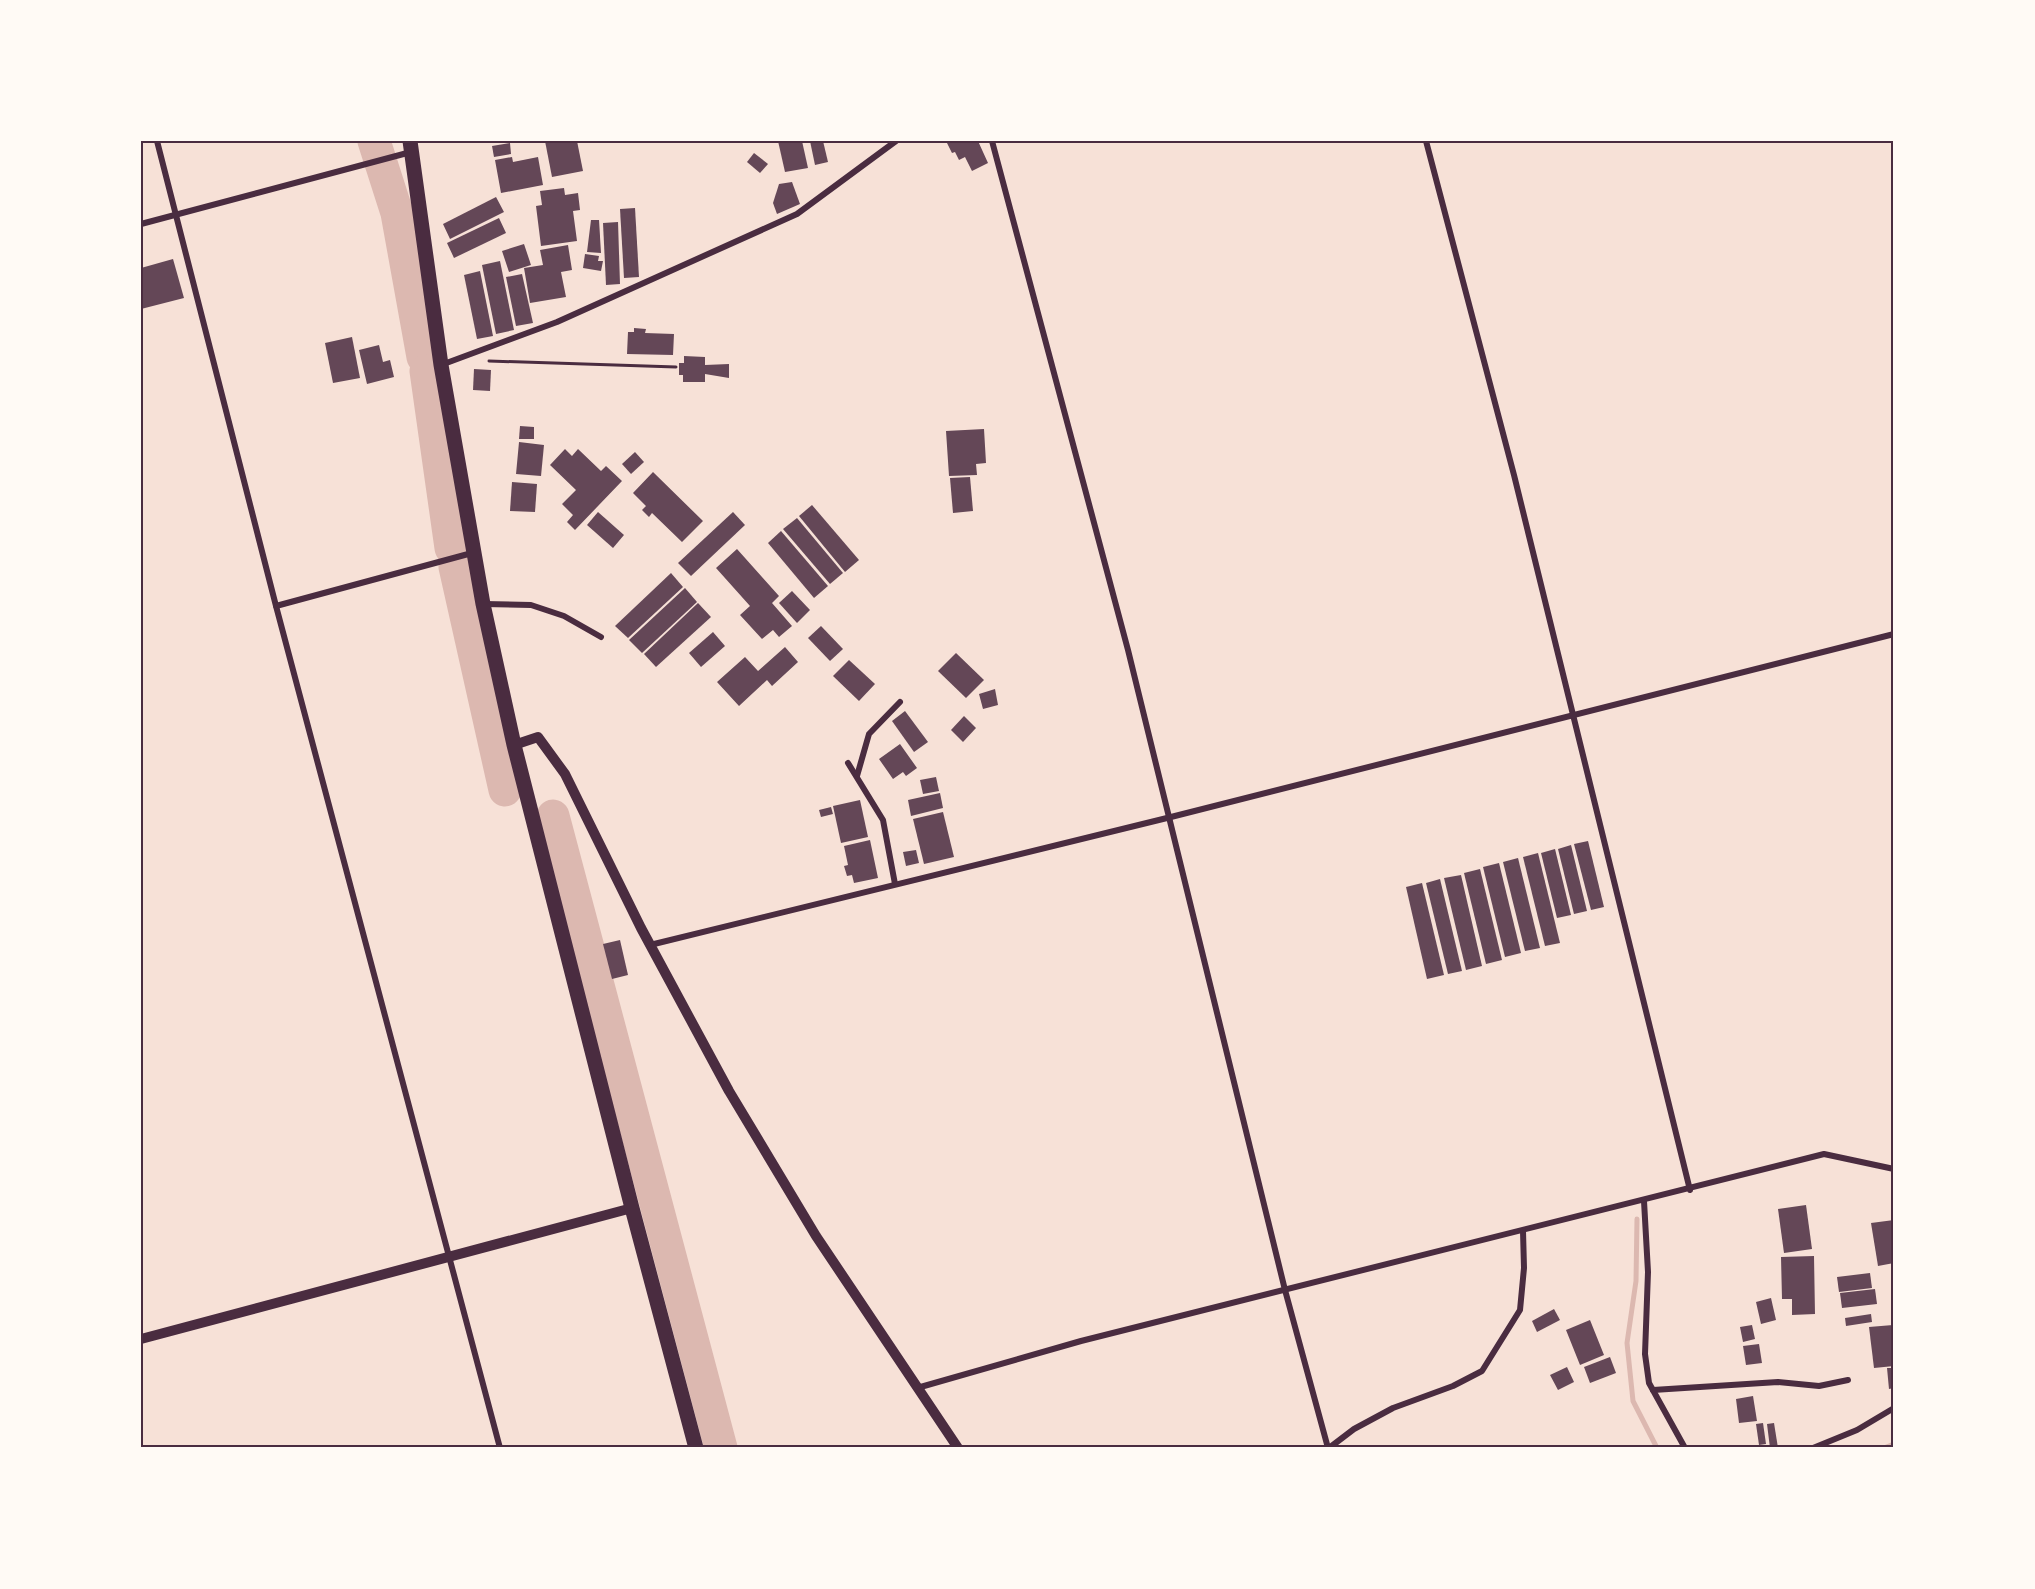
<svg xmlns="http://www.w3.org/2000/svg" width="2035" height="1589" viewBox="0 0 2035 1589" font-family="'Space Grotesk',sans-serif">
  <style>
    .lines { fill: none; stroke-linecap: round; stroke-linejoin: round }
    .stream { stroke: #dcb8b0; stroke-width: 5 }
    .river { stroke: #dcb8b0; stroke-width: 33 }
    .building { fill: #644757 }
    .path { stroke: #4a2c40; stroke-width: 3 }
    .minor { stroke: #4a2c40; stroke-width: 6 }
    .tertiary { stroke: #4a2c40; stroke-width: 10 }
    .primary { stroke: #4a2c40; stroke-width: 15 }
    .neatline { fill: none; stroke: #4a2c40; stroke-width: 2 }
  </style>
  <rect width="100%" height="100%" fill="#f7e1d7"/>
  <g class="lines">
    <g class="stream">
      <polyline points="1637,1219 1636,1281 1627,1343 1633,1401 1657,1448"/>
      <polyline points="1884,1448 1894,1444"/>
    </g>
    <g class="river">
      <polyline points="374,141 397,213 423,357"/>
      <polyline points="426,371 451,548"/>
      <polyline points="455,567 505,790"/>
      <polyline points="553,816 721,1448"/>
    </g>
  </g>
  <g class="building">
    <polygon points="545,141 577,141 583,171 552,177"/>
    <polygon points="778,141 802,141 808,168 785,172"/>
    <polygon points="810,141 823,141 828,162 815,165"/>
    <polygon points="949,141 978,141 988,163 972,171 965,157 959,160 955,152 952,153 947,143"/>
    <polygon points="510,143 511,154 494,157 492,146"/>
    <polygon points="754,153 768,164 760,173 747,162"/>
    <polygon points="512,157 513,162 538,157 543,185 501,193 495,160"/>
    <polygon points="792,182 800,204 777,214 773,203 779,184"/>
    <polygon points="564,188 565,195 578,193 580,210 573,211 577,241 541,246 536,206 542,205 540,191"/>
    <polygon points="496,197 504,212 450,239 443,224"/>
    <polygon points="635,208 639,277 624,278 620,209"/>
    <polygon points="499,218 506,233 454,258 447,243"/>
    <polygon points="591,220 599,220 601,253 587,252"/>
    <polygon points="618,222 620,284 606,285 603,223"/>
    <polygon points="524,244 531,265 509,272 502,251"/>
    <polygon points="568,245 572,270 561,272 566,297 530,303 524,268 543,265 540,250"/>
    <polygon points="585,254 599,256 598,261 603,261 601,271 583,268"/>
    <polygon points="173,259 184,298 141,309 141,268"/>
    <polygon points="500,261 514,330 496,334 482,265"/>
    <polygon points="480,271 493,336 477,339 464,275"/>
    <polygon points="522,274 533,323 516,326 506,277"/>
    <polygon points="634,328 646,329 645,333 674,334 673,355 627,354 628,332 634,332"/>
    <polygon points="352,337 360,378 333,383 325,343"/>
    <polygon points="379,345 383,362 390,360 394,377 367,384 359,350"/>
    <polygon points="684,356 705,357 705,365 729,364 729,378 705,374 705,382 683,382 683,375 679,375 679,363 684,363"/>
    <polygon points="474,369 491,370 490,391 473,390"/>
    <polygon points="520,426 534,427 534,439 519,439"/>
    <polygon points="984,429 986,463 976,464 977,475 949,476 946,431"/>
    <polygon points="519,442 544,445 541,476 516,474"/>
    <polygon points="565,449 572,456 578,449 601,471 606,466 622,481 575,530 567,522 573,515 562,504 576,490 550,465"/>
    <polygon points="635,452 644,462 631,474 622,464"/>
    <polygon points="653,472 703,521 682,542 652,513 649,517 642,510 646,506 633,493"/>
    <polygon points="970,477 973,511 953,513 950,478"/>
    <polygon points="512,482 537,484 535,512 510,511"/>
    <polygon points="812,505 859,560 845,572 799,516"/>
    <polygon points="598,512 624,535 613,548 587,525"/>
    <polygon points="733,512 745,525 691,576 678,563"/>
    <polygon points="797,518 843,573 830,584 783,529"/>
    <polygon points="781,531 828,586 814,598 768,543"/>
    <polygon points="737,549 779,596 772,603 792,626 779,637 773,630 762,639 740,615 750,606 716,568"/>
    <polygon points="671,573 683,587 628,638 615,626"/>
    <polygon points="685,588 697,602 642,653 629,640"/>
    <polygon points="792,591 810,610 797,623 779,603"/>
    <polygon points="698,603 711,617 656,667 644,654"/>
    <polygon points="821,626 843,649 830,661 808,638"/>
    <polygon points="713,632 725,646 701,667 689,653"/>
    <polygon points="785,647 798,662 772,686 767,680 739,706 717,682 745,657 758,671"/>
    <polygon points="956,653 984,680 966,698 938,671"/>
    <polygon points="849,660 875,684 859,701 833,676"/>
    <polygon points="995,689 998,705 983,709 979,694"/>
    <polygon points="905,711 928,742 914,752 892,721"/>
    <polygon points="964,716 976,728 963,742 951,730"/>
    <polygon points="900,744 917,768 906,776 903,772 893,779 879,759"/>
    <polygon points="936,777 939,791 923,794 920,780"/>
    <polygon points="940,793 943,808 911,816 908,800"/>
    <polygon points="860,800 868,837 841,843 833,806"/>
    <polygon points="831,807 833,814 821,817 819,810"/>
    <polygon points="943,812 954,857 924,864 913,819"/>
    <polygon points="870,840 878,878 854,883 852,875 847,876 844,866 848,865 844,846"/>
    <polygon points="1588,841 1604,907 1591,910 1574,844"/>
    <polygon points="1571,845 1587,911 1574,914 1558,849"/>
    <polygon points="1555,849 1571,915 1557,918 1541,853"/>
    <polygon points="916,850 919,863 906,866 903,852"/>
    <polygon points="1538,853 1560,943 1545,946 1523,857"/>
    <polygon points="1518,858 1540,948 1525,951 1503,862"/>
    <polygon points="1499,863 1521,953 1505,957 1483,867"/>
    <polygon points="1480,869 1502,960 1486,964 1464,873"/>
    <polygon points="1461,875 1482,966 1466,970 1444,878"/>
    <polygon points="1440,879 1462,971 1448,974 1426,883"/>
    <polygon points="1422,883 1444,975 1427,979 1406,887"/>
    <polygon points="620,940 628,975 612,979 603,944"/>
    <polygon points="1806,1205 1812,1249 1784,1253 1778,1209"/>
    <polygon points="1894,1220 1894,1263 1878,1266 1871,1223"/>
    <polygon points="1814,1256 1815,1314 1792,1315 1792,1299 1782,1299 1781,1257"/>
    <polygon points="1870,1273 1872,1288 1839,1292 1837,1277"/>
    <polygon points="1875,1289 1877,1304 1842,1308 1840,1293"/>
    <polygon points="1771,1298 1776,1320 1761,1324 1756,1302"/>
    <polygon points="1554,1309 1560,1320 1537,1332 1532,1321"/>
    <polygon points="1871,1314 1872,1322 1846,1326 1845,1318"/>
    <polygon points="1590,1320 1604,1355 1580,1365 1566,1330"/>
    <polygon points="1752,1325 1755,1339 1743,1342 1740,1327"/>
    <polygon points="1893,1325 1894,1366 1874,1368 1869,1327"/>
    <polygon points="1759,1344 1762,1363 1746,1365 1743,1346"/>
    <polygon points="1610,1357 1616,1373 1590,1383 1584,1367"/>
    <polygon points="1567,1367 1574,1382 1558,1390 1550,1375"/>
    <polygon points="1887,1368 1894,1368 1894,1388 1889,1389"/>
    <polygon points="1753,1396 1757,1421 1739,1423 1736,1399"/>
    <polygon points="1763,1423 1766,1444 1759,1445 1756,1424"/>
    <polygon points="1774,1423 1778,1448 1770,1448 1767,1424"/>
  </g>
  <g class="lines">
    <polyline class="path" points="489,361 676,367"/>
    <g class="minor">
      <polyline points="157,141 276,606 500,1448"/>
      <polyline points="992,141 1128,650 1285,1290 1328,1448"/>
      <polyline points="1426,141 1514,475 1690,1190"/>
      <polyline points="141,224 411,152"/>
      <polyline points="441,365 557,322 797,214 896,141"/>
      <polyline points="484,604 531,605 564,616 601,637"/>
      <polyline points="276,606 472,553"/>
      <polyline points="848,763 883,820 895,884"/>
      <polyline points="857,776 869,734 900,702"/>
      <polyline points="650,945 1167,818 1894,634"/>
      <polyline points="1644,1201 1648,1272 1645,1354 1649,1383 1685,1448"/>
      <polyline points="917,1388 1081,1341 1824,1154 1894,1169"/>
      <polyline points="1653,1390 1778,1382 1819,1386 1848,1380"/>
      <polyline points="1329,1448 1354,1429 1393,1408 1453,1386 1482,1371 1520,1310 1524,1268 1523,1231"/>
      <polyline points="1813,1448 1857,1430 1894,1408"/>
    </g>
    <g class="tertiary">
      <polyline points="514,745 538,737 565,774 641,928 729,1091 816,1236 958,1448"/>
      <polyline points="141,1339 632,1208"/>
    </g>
    <polyline class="primary" points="410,141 441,365 483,604 514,745 632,1208 696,1448"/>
  </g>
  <rect width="2035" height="1589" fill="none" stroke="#fffaf5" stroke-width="285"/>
  <rect x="142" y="142" width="1750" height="1304" class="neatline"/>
</svg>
